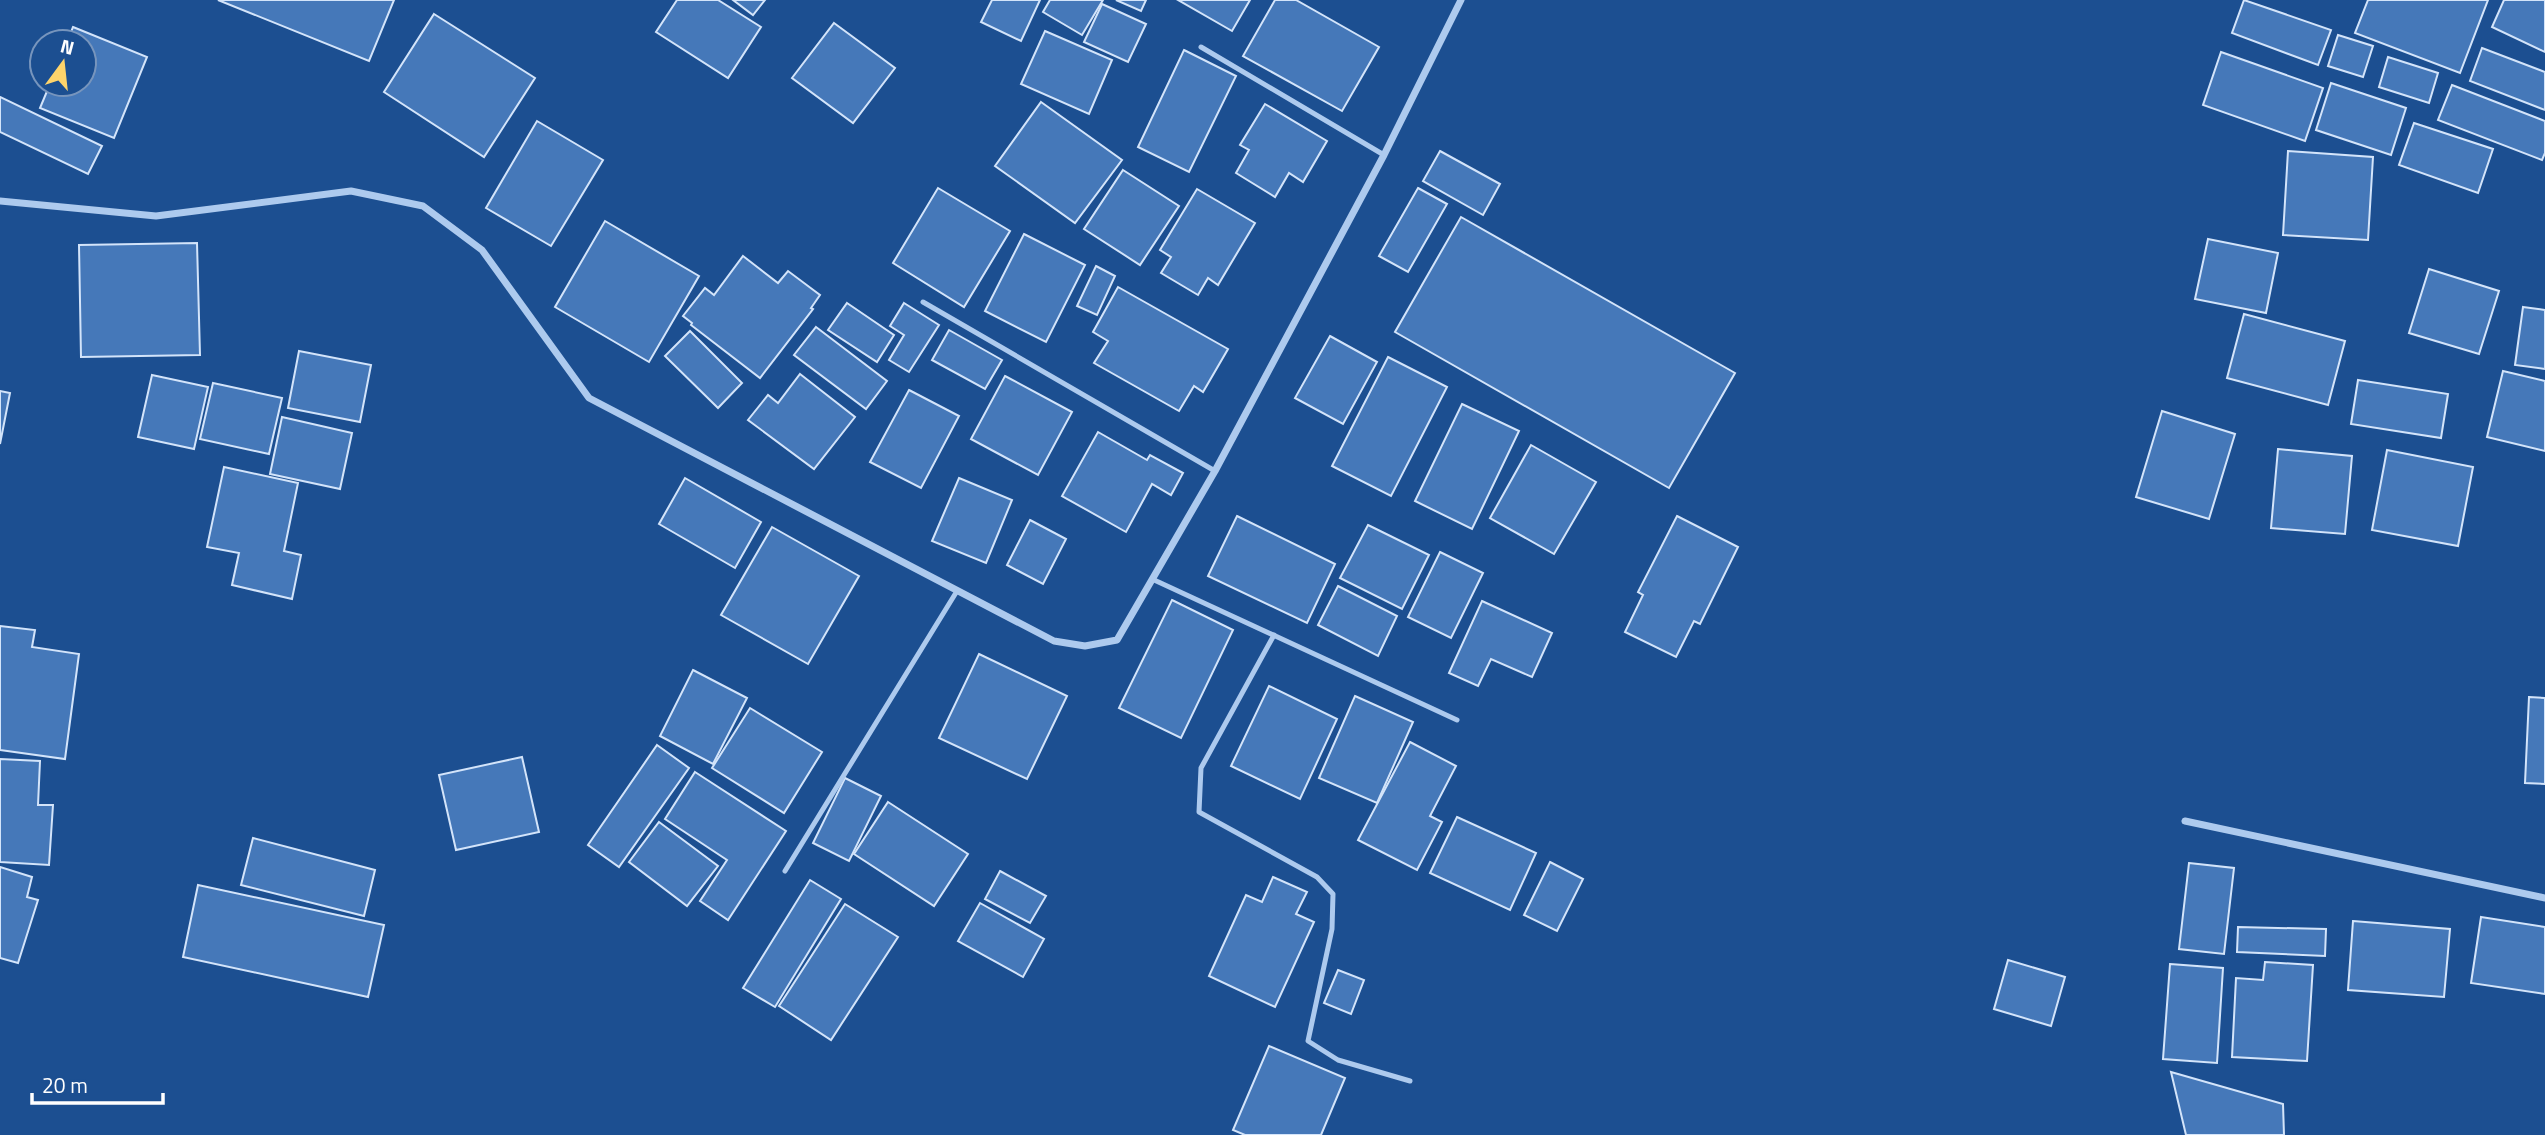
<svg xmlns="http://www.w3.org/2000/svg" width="2545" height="1135" viewBox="0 0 2545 1135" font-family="'Titillium Web',sans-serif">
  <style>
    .building { fill: #4578b9; stroke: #d3e4fa; stroke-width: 2 }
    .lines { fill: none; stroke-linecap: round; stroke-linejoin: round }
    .service { stroke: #adcaee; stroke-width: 5 }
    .minor { stroke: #adcaee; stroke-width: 7 }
  </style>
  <rect width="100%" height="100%" fill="#1c4f91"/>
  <g class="building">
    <polygon points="218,0 394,0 369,61"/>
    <polygon points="677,0 718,0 761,27 728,78 656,32"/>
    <polygon points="733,0 765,0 753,15"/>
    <polygon points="992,0 1040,0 1021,41 981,22"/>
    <polygon points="1050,0 1103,0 1082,35 1043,12"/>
    <polygon points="1116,0 1146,0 1141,11"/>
    <polygon points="1178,0 1250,0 1232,31"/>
    <polygon points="1275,0 1296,0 1379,47 1342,111 1243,56"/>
    <polygon points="2244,0 2331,30 2318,65 2232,33"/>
    <polygon points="2368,0 2488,0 2460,73 2355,33"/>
    <polygon points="2504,0 2545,0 2545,52 2492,27"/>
    <polygon points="1102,4 1146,24 1128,62 1084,42"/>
    <polygon points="434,14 535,78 484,157 384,92"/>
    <polygon points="834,23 895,68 853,123 792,78"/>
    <polygon points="73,27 147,57 114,138 40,108 50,84 84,84 84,42 67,42"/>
    <polygon points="1045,31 1112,60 1089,114 1021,84"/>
    <polygon points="2338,35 2373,46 2363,77 2328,66"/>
    <polygon points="2482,48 2545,72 2545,110 2470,81"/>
    <polygon points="1184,50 1236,76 1189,172 1138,147"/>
    <polygon points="2221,52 2323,88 2305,141 2203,105"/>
    <polygon points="2388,57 2438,73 2429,103 2379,87"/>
    <polygon points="2331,83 2406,108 2391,155 2316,130"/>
    <polygon points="2452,85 2545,121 2545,153 2542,160 2438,120"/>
    <polygon points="0,97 102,146 88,174 0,132"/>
    <polygon points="1041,102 1122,160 1075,223 995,166"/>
    <polygon points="1265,104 1327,141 1303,182 1289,173 1275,197 1236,173 1249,150 1240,145"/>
    <polygon points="537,121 603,160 551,246 486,208"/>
    <polygon points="2414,123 2493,149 2478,193 2399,165"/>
    <polygon points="1440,151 1500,184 1483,215 1423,181"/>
    <polygon points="2288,151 2373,157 2368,240 2283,235"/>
    <polygon points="1123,170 1179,206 1140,265 1084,229"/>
    <polygon points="938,188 1010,231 964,307 893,263"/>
    <polygon points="1418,188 1447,204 1408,272 1379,256"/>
    <polygon points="1197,189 1255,223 1218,285 1208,278 1198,295 1161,273 1171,257 1160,250"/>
    <polygon points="1461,217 1735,373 1669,488 1395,332"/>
    <polygon points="605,221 699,276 649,362 555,307"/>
    <polygon points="1024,234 1085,265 1046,342 985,311"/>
    <polygon points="2208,239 2278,253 2266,313 2195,299"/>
    <polygon points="197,243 200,355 81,357 79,245"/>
    <polygon points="743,256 778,283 788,271 820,295 811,308 813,309 760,378 691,325 692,323 683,316 705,288 714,295"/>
    <polygon points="1096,266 1115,276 1097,315 1077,306"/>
    <polygon points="2429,269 2499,291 2479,354 2409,333"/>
    <polygon points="1118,287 1228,349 1203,392 1194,386 1179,411 1094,363 1108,341 1093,332"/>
    <polygon points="847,303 894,335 877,362 828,330"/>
    <polygon points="904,303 939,325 909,372 889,360 904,335 890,326"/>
    <polygon points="2523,307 2545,310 2545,369 2515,365"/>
    <polygon points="2244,314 2345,341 2328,405 2227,378"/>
    <polygon points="816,327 887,381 866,409 794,355"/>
    <polygon points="949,330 1002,360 985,389 932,360"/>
    <polygon points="690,331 742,383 718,408 665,356"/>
    <polygon points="1330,336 1377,362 1343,424 1295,398"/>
    <polygon points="299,351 371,365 360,422 288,408"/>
    <polygon points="1388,357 1447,387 1391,496 1332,466"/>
    <polygon points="2503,371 2545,381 2545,451 2487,437"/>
    <polygon points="800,374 855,417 814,469 748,420 768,395 778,403"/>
    <polygon points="152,375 208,387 194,449 138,437"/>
    <polygon points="1005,376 1072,412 1038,475 971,439"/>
    <polygon points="2358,380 2448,394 2441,438 2351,424"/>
    <polygon points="213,383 282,398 269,454 200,439"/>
    <polygon points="909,390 959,416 921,488 870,462"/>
    <polygon points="0,391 10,393 0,444"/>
    <polygon points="1462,404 1519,431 1472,529 1415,501"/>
    <polygon points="2162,411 2235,434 2209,519 2136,497"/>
    <polygon points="282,417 352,433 340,489 270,474"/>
    <polygon points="1098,432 1147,460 1150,455 1183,473 1171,495 1152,484 1126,532 1062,496"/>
    <polygon points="1531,445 1596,482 1554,554 1490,518"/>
    <polygon points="2278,449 2352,456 2345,534 2271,528"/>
    <polygon points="2387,450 2473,467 2458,546 2372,530"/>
    <polygon points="224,467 298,483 284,551 301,555 292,599 232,585 239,553 207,547"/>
    <polygon points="685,478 761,522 735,568 659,524"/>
    <polygon points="959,478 1012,500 986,563 932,541"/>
    <polygon points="1237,516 1335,564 1307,623 1208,576"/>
    <polygon points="1677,516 1738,547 1700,624 1694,621 1676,657 1625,632 1643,595 1638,592"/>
    <polygon points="1030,520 1066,539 1043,584 1007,565"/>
    <polygon points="1368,525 1429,555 1402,609 1340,578"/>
    <polygon points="772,527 859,576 808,664 721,615"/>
    <polygon points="1440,552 1483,573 1451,638 1408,617"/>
    <polygon points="1338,586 1397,616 1378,656 1318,625"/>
    <polygon points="1172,600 1233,630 1181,738 1119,708"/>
    <polygon points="1482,601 1552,633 1532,677 1491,659 1478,686 1449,673"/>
    <polygon points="0,626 35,630 32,647 79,654 65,759 0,750"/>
    <polygon points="979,654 1067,696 1027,779 939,738"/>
    <polygon points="693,670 747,698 713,764 660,736"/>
    <polygon points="1269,686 1337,719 1300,799 1231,766"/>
    <polygon points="1355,696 1413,722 1377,803 1319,778"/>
    <polygon points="2529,697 2545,698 2545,784 2525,783"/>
    <polygon points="750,708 822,752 784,813 712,768"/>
    <polygon points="1410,742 1456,766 1430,816 1442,822 1417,870 1358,840"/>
    <polygon points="657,745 689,768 619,867 588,845"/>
    <polygon points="522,757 539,832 456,850 439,775"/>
    <polygon points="0,759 40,761 38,805 53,805 49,865 0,862"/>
    <polygon points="695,772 786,831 728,920 700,901 727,860 665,819"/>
    <polygon points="845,778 881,796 849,861 813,843"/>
    <polygon points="888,802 968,854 934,906 854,854"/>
    <polygon points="1457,817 1536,853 1510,910 1430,873"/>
    <polygon points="659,822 718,866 687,906 629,862"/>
    <polygon points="253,838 375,870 364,916 241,885"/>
    <polygon points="1550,862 1583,879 1557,931 1524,915"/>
    <polygon points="2189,863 2234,868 2224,954 2179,949"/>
    <polygon points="0,867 32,877 27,897 38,900 18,963 0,958"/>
    <polygon points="1000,871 1046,896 1030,923 985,899"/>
    <polygon points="1273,877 1307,892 1296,914 1314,922 1275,1007 1209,976 1246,895 1262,902"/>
    <polygon points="810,880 841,899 775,1007 743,988"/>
    <polygon points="198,885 384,925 368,997 183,957"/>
    <polygon points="980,903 1044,939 1023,977 958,941"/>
    <polygon points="845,904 898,937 831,1040 779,1006"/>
    <polygon points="2481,917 2545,927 2545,994 2471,983"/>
    <polygon points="2353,921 2450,929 2444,997 2348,990"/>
    <polygon points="2238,927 2326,929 2325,956 2237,952"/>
    <polygon points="2008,960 2065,977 2051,1026 1994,1009"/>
    <polygon points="2265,962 2313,965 2307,1061 2232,1057 2236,978 2263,980"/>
    <polygon points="2170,964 2223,968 2217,1063 2163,1059"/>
    <polygon points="1338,970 1364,980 1351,1014 1324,1003"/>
    <polygon points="1269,1046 1345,1078 1321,1135 1245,1135 1233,1130"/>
    <polygon points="2171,1072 2283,1104 2284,1135 2186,1135"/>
  </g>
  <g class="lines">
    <g class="service">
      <polyline points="1201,47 1384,155"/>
      <polyline points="923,302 1215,471"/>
      <polyline points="1152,579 1457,720"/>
      <polyline points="1274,635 1201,768 1199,812 1317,877 1333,894 1332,929 1308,1041 1338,1060 1410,1081"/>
      <polyline points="785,871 957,591"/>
    </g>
    <g class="minor">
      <polyline points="0,201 156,216 351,191 423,206 482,250 589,398 1054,641 1085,646 1117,640 1215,471 1384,155 1461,0"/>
      <polyline points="2185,821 2545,898"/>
    </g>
  </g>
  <g transform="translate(63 63) rotate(15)"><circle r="33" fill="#1c4f91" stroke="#7795bd" stroke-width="2"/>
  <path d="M0-5L12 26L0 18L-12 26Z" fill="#fed46b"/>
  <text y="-10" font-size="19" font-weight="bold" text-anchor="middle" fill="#ffffff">N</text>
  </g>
  <path d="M32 1093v10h131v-10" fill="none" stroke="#ffffff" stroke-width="3.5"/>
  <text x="42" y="1093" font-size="21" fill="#ffffff" stroke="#1c4f91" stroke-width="5" paint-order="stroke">20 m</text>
</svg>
